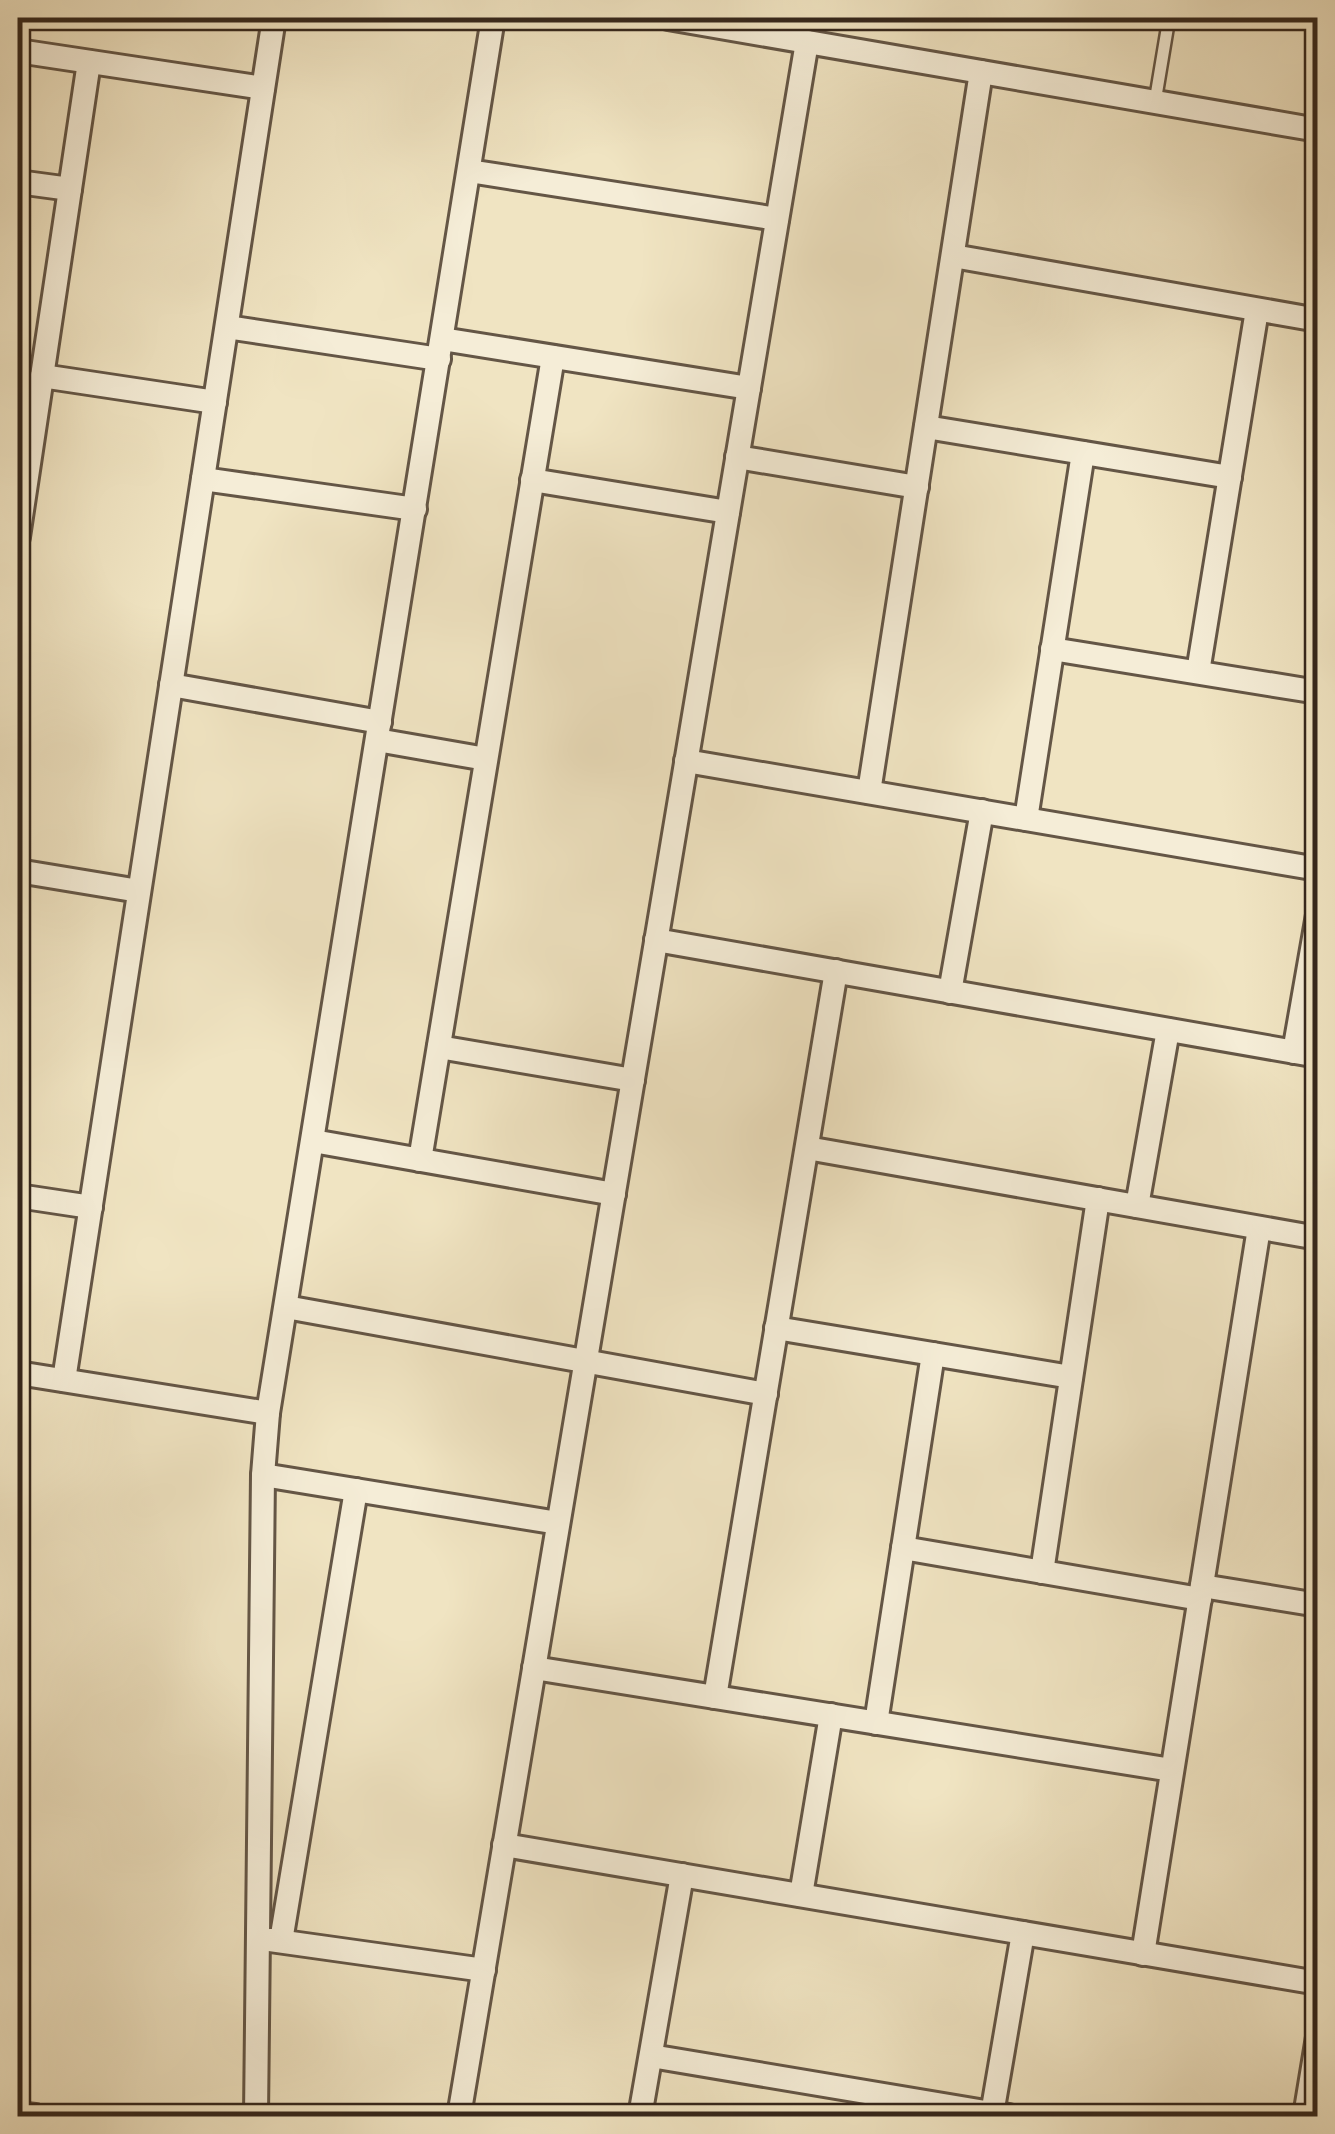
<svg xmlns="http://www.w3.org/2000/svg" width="1335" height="2134" viewBox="0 0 1335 2134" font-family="'IM FELL French Canon',serif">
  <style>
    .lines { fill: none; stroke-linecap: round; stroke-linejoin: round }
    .service-casing { stroke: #645646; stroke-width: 16 }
    .minor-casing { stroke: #645646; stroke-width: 28 }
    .service { stroke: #f5edd7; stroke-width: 11 }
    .minor { stroke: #f5edd7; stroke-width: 22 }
  </style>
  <rect width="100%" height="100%" fill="#f0e4c2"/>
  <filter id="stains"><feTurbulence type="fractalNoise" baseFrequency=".002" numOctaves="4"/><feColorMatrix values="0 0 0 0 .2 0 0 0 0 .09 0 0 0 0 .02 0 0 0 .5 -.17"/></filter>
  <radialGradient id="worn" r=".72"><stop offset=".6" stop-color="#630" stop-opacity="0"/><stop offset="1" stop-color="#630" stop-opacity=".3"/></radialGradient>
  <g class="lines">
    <g class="service-casing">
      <polyline id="service" points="1155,102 1169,18"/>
    </g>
    <g class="minor-casing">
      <g id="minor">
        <polyline points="668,18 1318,130"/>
        <polyline points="18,51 263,88"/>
        <polyline points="469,171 777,219"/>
        <polyline points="18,182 70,189"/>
        <polyline points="953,256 1318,320"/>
        <polyline points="227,327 439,359"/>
        <polyline points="442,339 749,388"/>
        <polyline points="42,376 215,402"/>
        <polyline points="926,427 1230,477"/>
        <polyline points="737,457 917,487"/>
        <polyline points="203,479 415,509"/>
        <polyline points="532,480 728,512"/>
        <polyline points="18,537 89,62"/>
        <polyline points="1052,649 1318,692"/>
        <polyline points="1198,672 1257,310"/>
        <polyline points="171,685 380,722"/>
        <polyline points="377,740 486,759"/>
        <polyline points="686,761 1318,869"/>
        <polyline points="869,792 981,72"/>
        <polyline points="1026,819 1083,453"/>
        <polyline points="18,871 139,891"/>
        <polyline points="656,940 1318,1056"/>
        <polyline points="950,992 982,811"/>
        <polyline points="439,1047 633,1080"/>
        <polyline points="1294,1052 1318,915"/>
        <polyline points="313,1141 614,1194"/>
        <polyline points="807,1148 1318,1238"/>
        <polyline points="420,1160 553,357"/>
        <polyline points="18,1196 91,1207"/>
        <polyline points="1137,1206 1168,1030"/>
        <polyline points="286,1307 766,1394"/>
        <polyline points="776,1328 1071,1377"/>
        <polyline points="18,1373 268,1413"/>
        <polyline points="64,1380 274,18"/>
        <polyline points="263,1475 558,1523"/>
        <polyline points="903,1548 1200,1599"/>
        <polyline points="1042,1572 1098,1199"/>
        <polyline points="1202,1586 1318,1605"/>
        <polyline points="534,1668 1172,1770"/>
        <polyline points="715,1697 836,971"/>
        <polyline points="876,1723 933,1354"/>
        <polyline points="504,1845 1318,1983"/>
        <polyline points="801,1895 831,1715"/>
        <polyline points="270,1940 484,1970"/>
        <polyline points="281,1941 356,1490"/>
        <polyline points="1143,1954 1259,1228"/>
        <polyline points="651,2056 1009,2116"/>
        <polyline points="18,2114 35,2116"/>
        <polyline points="992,2114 1023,1933"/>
        <polyline points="256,2116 263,1475 268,1413 493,18"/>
        <polyline points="459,2116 807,42"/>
        <polyline points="640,2116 682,1875"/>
        <polyline points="1305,2116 1318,2037"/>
      </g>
    </g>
    <use href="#service" class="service"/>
    <use href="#minor" class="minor"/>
  </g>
  <rect width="1335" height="2134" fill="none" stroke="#f0e4c2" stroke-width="60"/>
  <rect x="20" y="20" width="1295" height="2094" fill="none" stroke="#35271c" stroke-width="5"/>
  <rect x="30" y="30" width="1275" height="2074" fill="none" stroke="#35271c" stroke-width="2.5"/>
  <rect width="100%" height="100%" filter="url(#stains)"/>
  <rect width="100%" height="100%" fill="url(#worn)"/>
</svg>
